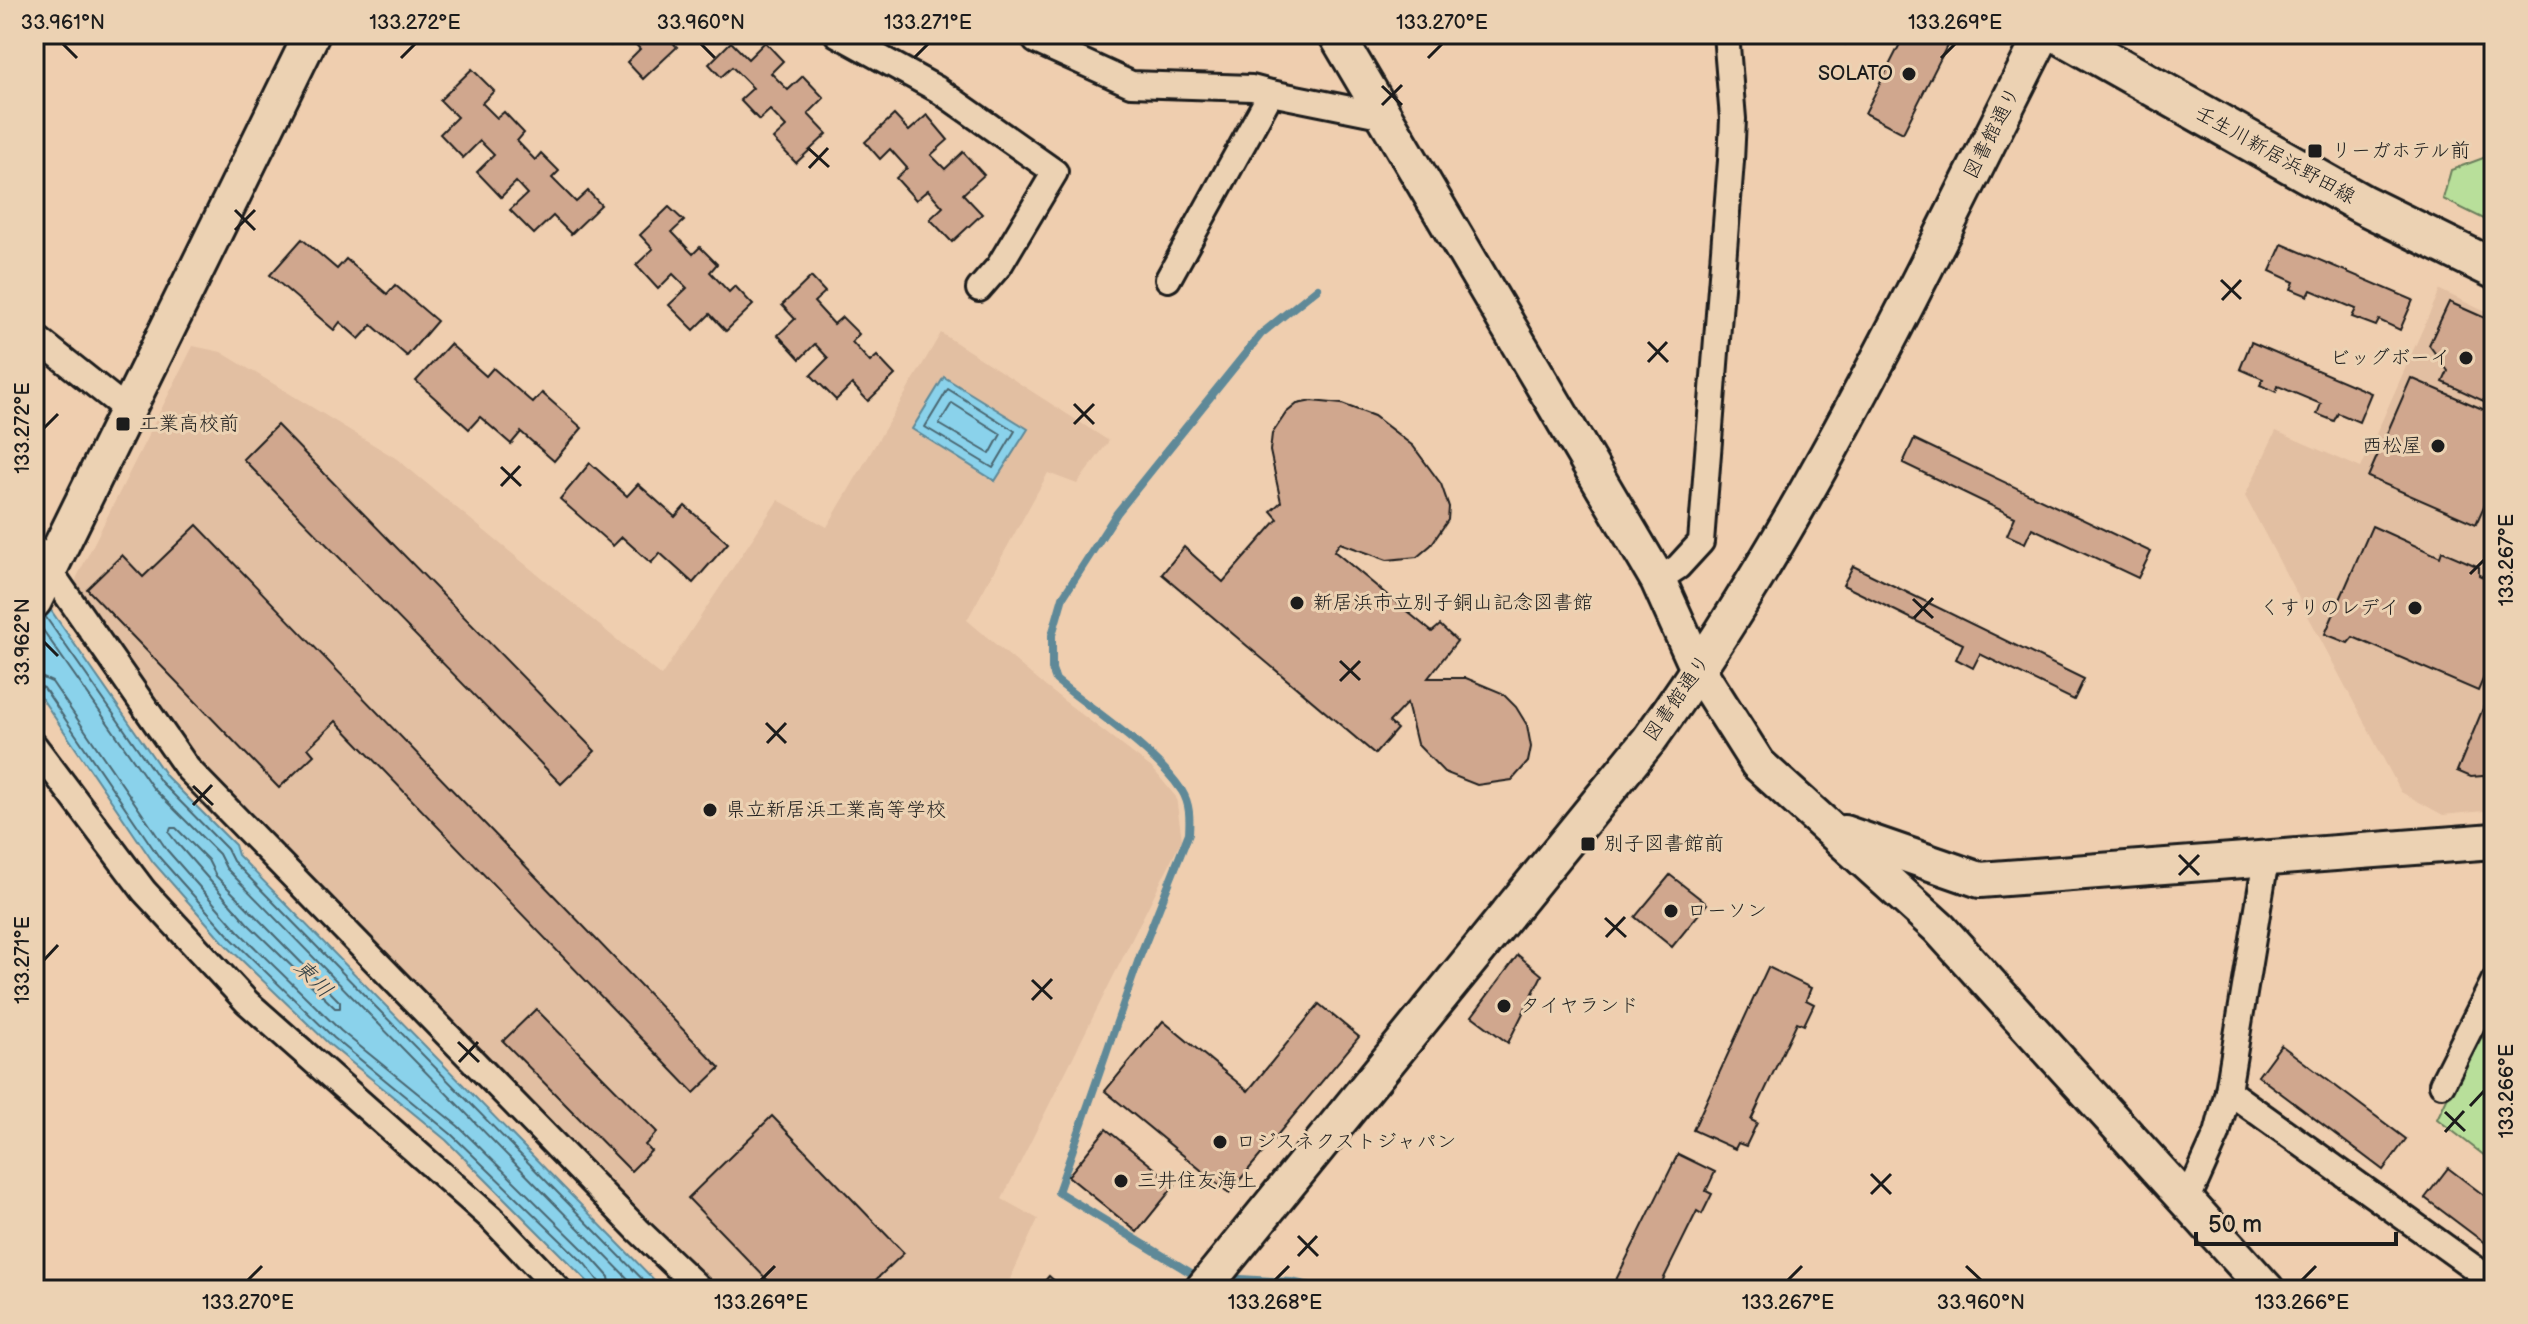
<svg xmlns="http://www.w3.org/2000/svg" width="2528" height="1324" viewBox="0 0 2528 1324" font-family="'Balsamiq Sans','Klee One',sans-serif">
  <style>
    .built { fill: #e2bfa2 }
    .green { fill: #b8df9a; stroke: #6a7e5b; stroke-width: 2 }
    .water { fill: #8ad2eb; stroke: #5e8998; stroke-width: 2 }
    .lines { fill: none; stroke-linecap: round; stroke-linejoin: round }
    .shore { stroke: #48656f; stroke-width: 2 }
    .stream { stroke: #5e8998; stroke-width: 8 }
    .building { fill: #d0a78e; stroke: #1c1c1c; stroke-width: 2 }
    .street-casing { stroke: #1c1c1c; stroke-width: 30 }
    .secondary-casing { stroke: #1c1c1c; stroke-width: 40 }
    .primary-casing { stroke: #1c1c1c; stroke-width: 44 }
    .street { stroke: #ecd2b3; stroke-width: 24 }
    .secondary { stroke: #ecd2b3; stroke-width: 34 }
    .primary { stroke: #ecd2b3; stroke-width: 38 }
    .ticks { fill: none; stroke: #1c1c1c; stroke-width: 3 }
    .poi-dot { fill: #1c1c1c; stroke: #ecd2b3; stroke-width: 3 }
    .labels { text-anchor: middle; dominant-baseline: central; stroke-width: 6; stroke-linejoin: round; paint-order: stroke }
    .poi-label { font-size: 20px; fill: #1c1c1c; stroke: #ecd2b3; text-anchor: start }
    .street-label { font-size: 20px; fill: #1c1c1c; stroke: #ecd2b3 }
    .water-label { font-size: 22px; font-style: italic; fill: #324045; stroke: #ecd2b3 }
    .neatline { fill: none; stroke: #1c1c1c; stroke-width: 3 }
    .ticks-label { font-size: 20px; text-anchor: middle; fill: #1c1c1c }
  </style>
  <rect width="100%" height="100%" fill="#efceaf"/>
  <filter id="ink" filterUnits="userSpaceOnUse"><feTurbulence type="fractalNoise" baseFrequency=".0125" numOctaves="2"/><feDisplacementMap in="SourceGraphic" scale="16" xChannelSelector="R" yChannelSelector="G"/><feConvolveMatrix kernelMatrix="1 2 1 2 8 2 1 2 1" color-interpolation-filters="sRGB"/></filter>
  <g filter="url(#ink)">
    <g class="built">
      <polygon points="2440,290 2494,316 2494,810 2443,815 2401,792 2245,496 2276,431 2361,468"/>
      <polygon points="941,333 1109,441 1077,484 1048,473 967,620 1046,687 1153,769 1176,797 1182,839 1002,1199 1038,1219 1005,1290 716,1290 668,1247 195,764 73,593 77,577 193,346 221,352 397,459 661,676 778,500 827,527"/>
    </g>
    <g class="green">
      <polygon points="2494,154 2494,224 2443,199 2451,170"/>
      <polygon points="2479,1032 2494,1053 2494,1163 2437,1119"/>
    </g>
    <g class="water">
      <polygon points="944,377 1028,429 995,481 912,429"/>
      <polygon points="34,586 167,777 235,845 238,855 664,1290 596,1290 446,1140 329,1044 226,945 153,862 34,687"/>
    </g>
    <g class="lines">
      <g class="shore">
        <polygon points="948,389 1015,431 993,468 925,427"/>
        <polygon points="952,403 1001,434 990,454 939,424"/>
        <polyline points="45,616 161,782 227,849 233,861 653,1290"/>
        <polyline points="36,620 153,788 219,854 226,868 639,1290"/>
        <polyline points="34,674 52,682 167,850 239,932 341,1031 458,1126 592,1258 609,1277 611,1290"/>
        <polyline points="34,684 44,688 159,857 232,939 334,1038 451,1134 585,1264 600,1283 601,1290"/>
        <polygon points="171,828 176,828 208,860 216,876 340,1002 340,1008 335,1008 248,924 177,843 169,833"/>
      </g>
      <g class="stream">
        <path d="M1196 1276 1058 1192 1140 956 1189 833C1190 818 1190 804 1182 791 1155 750 1095 712 1056 680L1052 669V635L1063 597 1117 513 1261 334 1318 288"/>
        <polyline points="1240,1279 1291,1282 1330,1290"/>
      </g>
    </g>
    <g class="building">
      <polygon points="602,34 623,34 611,45"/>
      <polygon points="626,34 665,34 677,47 643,79 627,62 640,49"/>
      <polygon points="1828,34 1850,34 1845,44"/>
      <polygon points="1905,34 1952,36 1903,133 1865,113"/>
      <polygon points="731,42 748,59 765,42 783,61 771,73 788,90 803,76 824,98 808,114 827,134 796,163 773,139 786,127 770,110 759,120 740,100 753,88 732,67 721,77 709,64"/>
      <polygon points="472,69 494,91 482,103 497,118 504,112 524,133 517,141 535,160 541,153 559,171 552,178 576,202 588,191 601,205 571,234 553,216 534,234 510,210 527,194 516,182 501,197 477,172 494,155 480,141 463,158 440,134 457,117 440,100"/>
      <polygon points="894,115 909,131 927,115 948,140 931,155 945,169 963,152 984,175 963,194 982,214 952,242 930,219 943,207 928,190 916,200 896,178 907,168 890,149 880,159 865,142"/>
      <polygon points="669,207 684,221 672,232 693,254 700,247 717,264 710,272 729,292 735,286 753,305 726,331 710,314 694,330 669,305 687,288 673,274 658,289 636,265 653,249 640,235"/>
      <polygon points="302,239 337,269 346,259 387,294 395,285 437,321 407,356 372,325 359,339 340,322 334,330 270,275"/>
      <polygon points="2282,244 2413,300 2400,330 2379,320 2376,326 2352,317 2356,309 2311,290 2308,296 2291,289 2294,282 2270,271"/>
      <polygon points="811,277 825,292 814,302 834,324 842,317 859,334 852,342 870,362 877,356 895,375 868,401 852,384 836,400 811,375 828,358 815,344 800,359 778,335 795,319 782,305"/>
      <polygon points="2449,302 2494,322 2492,405 2443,382 2448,371 2429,345"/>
      <polygon points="2251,342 2371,393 2359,422 2338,413 2334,421 2317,414 2321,404 2278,386 2276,392 2260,385 2263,379 2240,369"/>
      <polygon points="450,344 486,376 493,368 533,403 542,393 582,428 554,461 521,432 511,444 480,417 469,429 416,381"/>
      <polygon points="2411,378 2494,414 2494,484 2476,524 2368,477"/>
      <polygon points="1312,401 1342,404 1374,416 1413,446 1441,484 1449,507 1448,520 1431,545 1417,557 1387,560 1340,543 1334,551 1432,632 1440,625 1457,641 1428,678 1466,678 1502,693 1516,707 1527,725 1531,747 1528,762 1512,780 1477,785 1444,772 1417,744 1407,703 1389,722 1397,729 1375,754 1162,574 1184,547 1223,582 1278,519 1271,511 1281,502 1270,451 1272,434 1286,413 1297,404"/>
      <polygon points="277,425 595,751 561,784 243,459"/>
      <polygon points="1914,439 2151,552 2138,578 2032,528 2025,543 2007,535 2015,517 1903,463"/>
      <polygon points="590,463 627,496 638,484 675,517 685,506 728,543 693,583 660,553 651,563 622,537 613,546 560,499"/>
      <polygon points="197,525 720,1068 694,1093 336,721 308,748 314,755 279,788 87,589 122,555 143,577"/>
      <polygon points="2372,526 2440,557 2442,551 2479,567 2479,575 2494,582 2494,654 2478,691 2353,637 2348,643 2325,634"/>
      <polygon points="1853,566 2084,679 2074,700 1980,654 1973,668 1956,659 1963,644 1843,585"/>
      <polygon points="2494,682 2494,775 2471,777 2457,771"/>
      <polygon points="1670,875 1707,904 1672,947 1635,917"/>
      <polygon points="1518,955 1542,975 1508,1043 1472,1016"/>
      <polygon points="1768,967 1811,988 1806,1000 1814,1004 1804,1025 1797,1022 1751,1120 1757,1123 1746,1146 1738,1143 1735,1149 1693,1130"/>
      <polygon points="1319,1004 1359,1037 1229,1193 1105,1091 1163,1021 1248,1091"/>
      <polygon points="536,1009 657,1132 645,1145 651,1151 631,1171 503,1041"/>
      <polygon points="2281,1045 2406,1139 2383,1170 2258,1076"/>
      <polygon points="772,1116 904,1253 865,1290 777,1290 688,1198"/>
      <polygon points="1106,1129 1175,1185 1137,1232 1068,1176"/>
      <polygon points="1678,1154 1715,1172 1706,1191 1712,1194 1702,1214 1697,1211 1658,1290 1611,1290"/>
      <polygon points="2448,1168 2494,1203 2494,1250 2425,1198"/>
      <polygon points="1049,1276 1065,1290 1037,1290"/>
    </g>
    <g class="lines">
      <g class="street-casing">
        <g id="street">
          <polyline points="837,34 937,89 1055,172 999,266 979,289"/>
          <polyline points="1040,34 1036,41 1131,84 1252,88 1271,93"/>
          <polyline points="1168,279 1271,93 1385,116"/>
          <polyline points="34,336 127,410"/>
          <polyline points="34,548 188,769 638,1230 701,1290"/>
          <polyline points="1658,580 1678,567 1701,542 1731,161 1733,119 1726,34"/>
          <polyline points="34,745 144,891 247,1002 491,1218 559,1290"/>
          <polyline points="2266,859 2228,1091 2494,1282"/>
          <polyline points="2442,1084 2494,981"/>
          <polyline points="2187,1201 2217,1134 2228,1091"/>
        </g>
      </g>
      <g class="secondary-casing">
        <g id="secondary">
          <polyline points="1336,34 1658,580 1699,671 1758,764 1939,928 2267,1290"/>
          <polyline points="34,601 312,34"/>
          <polyline points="1844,833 1980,880 2494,841"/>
          <path d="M1202 1290 1649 740C1807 521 1921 274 2043 34"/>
        </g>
      </g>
      <g class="primary-casing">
        <polyline id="primary" points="2060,34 2362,204 2494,269"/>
      </g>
      <use href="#street" class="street"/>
      <use href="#secondary" class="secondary"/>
      <use href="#primary" class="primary"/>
    </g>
  </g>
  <path class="ticks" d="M63 44 77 58M701 44 715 58M401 58 415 44M914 58 928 44M1428 58 1442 44M1941 58 1955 44M1382 86 1402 105M1382 105 1402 85M808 148 829 167M809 168 828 148M235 210 255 230M235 230 255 210M2221 280 2241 299M2222 300 2241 280M1648 342 1668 362M1648 362 1667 342M1074 404 1094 424M1074 424 1094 404M44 428 58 414M501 467 521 486M501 486 520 466M2470 574 2484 560M1913 599 1933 618M1914 618 1933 598M44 642 58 656M1340 661 1360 680M1340 681 1360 661M766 723 786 743M767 743 786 723M193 786 213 805M193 805 212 785M2179 855 2199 875M2179 875 2199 855M1605 918 1626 937M1606 937 1625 917M44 960 58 945M1032 980 1052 999M1032 1000 1052 979M458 1042 479 1062M459 1062 478 1042M2470 1106 2484 1091M2445 1112 2465 1131M2445 1132 2464 1111M1871 1174 1891 1194M1871 1194 1891 1174M1298 1236 1318 1256M1298 1256 1317 1236M1966 1266 1981 1280M248 1280 262 1266M761 1280 775 1266M1275 1280 1289 1266M1788 1280 1802 1266M2302 1280 2316 1266"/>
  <g class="poi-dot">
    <circle cx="1909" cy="74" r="8"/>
    <rect x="2307" y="143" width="16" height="16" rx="4"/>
    <circle cx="2466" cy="358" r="8"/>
    <rect x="115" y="416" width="16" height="16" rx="4"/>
    <circle cx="2438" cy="446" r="8"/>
    <circle cx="1297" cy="603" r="8"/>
    <circle cx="2415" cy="608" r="8"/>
    <circle cx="710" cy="810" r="8"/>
    <rect x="1580" y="836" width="16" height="16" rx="4"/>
    <circle cx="1671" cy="911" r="8"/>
    <circle cx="1504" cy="1006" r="8"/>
    <circle cx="1220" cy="1142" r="8"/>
    <circle cx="1121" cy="1181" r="8"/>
  </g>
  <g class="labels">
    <g class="poi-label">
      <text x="1893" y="74" text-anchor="end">SOLATO</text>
      <text x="2331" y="151">リーガホテル前</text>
      <text x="2450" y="358" text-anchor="end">ビッグボーイ</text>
      <text x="139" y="424">工業高校前</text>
      <text x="2422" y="446" text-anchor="end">西松屋</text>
      <text x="1313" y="603">新居浜市立別子銅山記念図書館</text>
      <text x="2399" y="608" text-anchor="end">くすりのレデイ</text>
      <text x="726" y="810">県立新居浜工業高等学校</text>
      <text x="1604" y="844">別子図書館前</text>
      <text x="1687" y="911">ローソン</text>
      <text x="1520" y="1006">タイヤランド</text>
      <text x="1236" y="1142">ロジスネクストジャパン</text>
      <text x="1137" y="1181">三井住友海上</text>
    </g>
    <g class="street-label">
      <text transform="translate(1992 133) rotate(-63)">図書館通り</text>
      <text transform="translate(2275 155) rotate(29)">壬生川新居浜野田線</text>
      <text transform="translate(1677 698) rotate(-55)">図書館通り</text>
    </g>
    <g class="water-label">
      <text transform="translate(313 979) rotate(45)">東川</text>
    </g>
  </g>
  <rect width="2528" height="1324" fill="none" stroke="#ecd2b3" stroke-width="88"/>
  <path d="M2196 1232v12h200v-12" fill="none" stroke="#1c1c1c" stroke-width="4"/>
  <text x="2208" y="1232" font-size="24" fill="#1c1c1c" stroke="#ecd2b3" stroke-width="6" paint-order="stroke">50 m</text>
  <rect x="44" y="44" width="2440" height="1236" class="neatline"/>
  <g class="ticks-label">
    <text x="63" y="29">33.961°N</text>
    <text x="415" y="29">133.272°E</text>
    <text x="701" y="29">33.960°N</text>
    <text x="928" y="29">133.271°E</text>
    <text x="1442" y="29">133.270°E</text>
    <text x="1955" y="29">133.269°E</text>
    <text transform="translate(22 428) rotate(-90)" y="7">133.272°E</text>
    <text transform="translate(2506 560) rotate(-90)" y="7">133.267°E</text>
    <text transform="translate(22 642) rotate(-90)" y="7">33.962°N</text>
    <text transform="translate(22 960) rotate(-90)" y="7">133.271°E</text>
    <text transform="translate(2506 1091) rotate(-90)" y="7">133.266°E</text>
    <text x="248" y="1309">133.270°E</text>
    <text x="761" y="1309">133.269°E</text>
    <text x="1275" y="1309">133.268°E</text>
    <text x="1788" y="1309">133.267°E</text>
    <text x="1981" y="1309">33.960°N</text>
    <text x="2302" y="1309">133.266°E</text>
  </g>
</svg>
